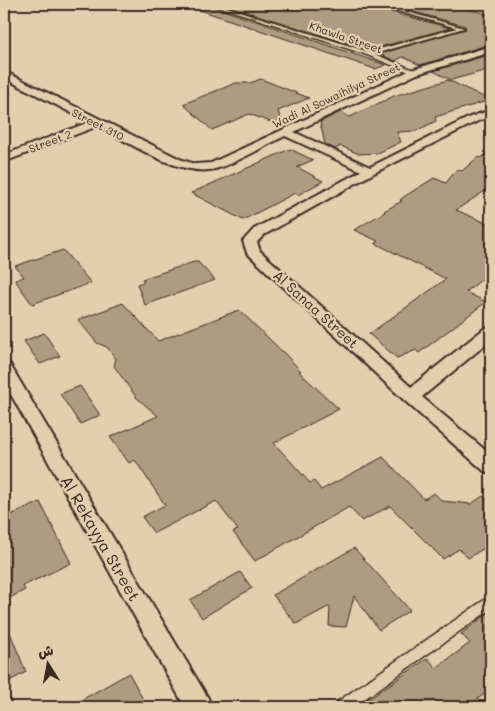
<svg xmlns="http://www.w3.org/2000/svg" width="495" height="711" viewBox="0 0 495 711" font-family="Mali,'Playpen Sans Arabic',sans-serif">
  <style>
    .building { fill: #af9b80; stroke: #3b2a1e }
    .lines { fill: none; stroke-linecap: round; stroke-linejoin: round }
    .service-casing { stroke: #3b2a1e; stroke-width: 3 }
    .minor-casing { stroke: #3b2a1e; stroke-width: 4 }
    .service { fill: #e3cead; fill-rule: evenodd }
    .minor { fill: #e3cead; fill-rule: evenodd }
    .labels { text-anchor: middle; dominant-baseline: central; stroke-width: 4.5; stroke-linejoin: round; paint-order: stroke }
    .far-street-label { font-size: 11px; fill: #3b2a1e; stroke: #e3cead }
    .street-label { font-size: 14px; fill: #3b2a1e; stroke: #e3cead }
    .near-street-label { font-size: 16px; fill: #3b2a1e; stroke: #e3cead }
  </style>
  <rect width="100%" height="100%" fill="#e3cead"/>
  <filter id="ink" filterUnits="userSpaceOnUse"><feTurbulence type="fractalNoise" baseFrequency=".02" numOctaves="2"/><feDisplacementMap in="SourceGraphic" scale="10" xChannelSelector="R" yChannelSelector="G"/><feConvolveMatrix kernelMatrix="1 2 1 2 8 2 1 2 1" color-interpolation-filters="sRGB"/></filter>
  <g filter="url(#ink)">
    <g class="building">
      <polygon points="192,4 210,4 211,6 386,65 375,69 191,7"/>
      <polygon points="222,4 362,4 450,28 369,50"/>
      <polygon points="403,4 449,4 491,15 491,44 420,65 403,57 395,61 380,54 466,29 465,26 403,9"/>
      <polygon points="491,54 491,69 451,80 433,71"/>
      <polygon points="261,79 309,98 278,111 284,127 249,114 212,130 183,104 236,83 250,83"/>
      <polygon points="448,80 490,100 435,117 436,121 416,131 397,132 401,142 378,153 359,154 341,146 335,149 325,144 320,122 340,112 350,117 394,96"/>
      <polygon points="290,149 313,160 297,167 323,181 298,195 295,193 243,220 191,193"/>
      <polygon points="491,151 491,187 456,210 491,225 491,272 466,292 486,302 419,353 416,350 397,358 369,334 446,279 375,243 378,241 354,230 385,212 384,211 402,201 400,200 405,196 434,178 446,183 457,169 462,171 478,157 481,158"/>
      <polygon points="63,250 91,283 32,304 15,280 24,277 15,266"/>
      <polygon points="194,262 198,262 215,280 145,305 137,284 144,282 142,279"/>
      <polygon points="123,303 158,341 239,310 285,354 301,371 299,372 339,409 274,443 310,483 314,481 321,490 383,457 424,499 434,493 442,501 471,504 483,496 491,504 491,544 468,558 459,549 443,559 390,506 362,521 349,507 255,561 233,532 238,530 216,501 154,533 142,517 165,505 135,460 129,463 110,437 158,416 136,397 114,366 116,359 107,347 97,343 78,320"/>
      <polygon points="44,333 60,356 40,364 24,341"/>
      <polygon points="80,386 100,415 80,424 60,394"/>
      <polygon points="40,502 71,563 23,586 25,590 4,601 4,518"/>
      <polygon points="354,548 410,610 379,630 354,596 346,627 329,626 330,606 296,624 273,595"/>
      <polygon points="240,572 252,588 202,618 190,600"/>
      <polygon points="491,611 491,689 467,707 357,707 428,658 436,668 470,643 461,634"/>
      <polygon points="4,618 26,672 4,684"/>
      <polygon points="129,673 147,707 69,707"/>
    </g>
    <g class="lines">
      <g class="service-casing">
        <g id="service">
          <polygon points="212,4 217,4 369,52 457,28 373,4 379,4 464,28 374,54 416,71 416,73 414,74 367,55"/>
          <polygon points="491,597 491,609 353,707 335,707 337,702 487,598"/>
        </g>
      </g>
      <g class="minor-casing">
        <g id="minor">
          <path d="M491 46V52L417 74 294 132 370 167 470 117 491 110V116L478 121 374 173 264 235 257 242 260 251 411 387 485 328 491 327V340L422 397 491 455V473L484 471 405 401 247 253 243 241 254 229 361 171 285 136C266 145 235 164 215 169 181 178 128 142 98 126L4 162V155L89 122 4 78V71L182 160 195 164 211 163 411 70Z"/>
          <polygon points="4,362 10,364 12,368 208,698 211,707 185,707 4,382"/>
        </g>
      </g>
      <use href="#service" class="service"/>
      <use href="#minor" class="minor"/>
    </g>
  </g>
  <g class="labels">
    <g class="far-street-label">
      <text transform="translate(346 37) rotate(19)">Khawla Street</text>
      <text transform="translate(336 95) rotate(-25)">Wadi Al Sowaihilya Street</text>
      <text transform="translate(98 124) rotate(27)">Street 310</text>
      <text transform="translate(50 141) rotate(-21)">Street 2</text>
    </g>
    <g class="street-label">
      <text transform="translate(316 309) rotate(42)">Al Sanaa Street</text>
    </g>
    <g class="near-street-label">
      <text transform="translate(101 538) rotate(60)">Al Rekayya Street</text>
    </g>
  </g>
  <rect width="495" height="711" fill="none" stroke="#e3cead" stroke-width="20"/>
  <rect x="10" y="10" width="475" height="691" fill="none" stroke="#3b2a1e" stroke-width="2" filter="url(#ink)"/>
  <g transform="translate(48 664) rotate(349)" stroke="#e3cead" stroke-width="4" paint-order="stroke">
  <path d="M0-4L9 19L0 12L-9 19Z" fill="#3b2a1e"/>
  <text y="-8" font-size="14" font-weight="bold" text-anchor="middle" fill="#3b2a1e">ش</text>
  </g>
</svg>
